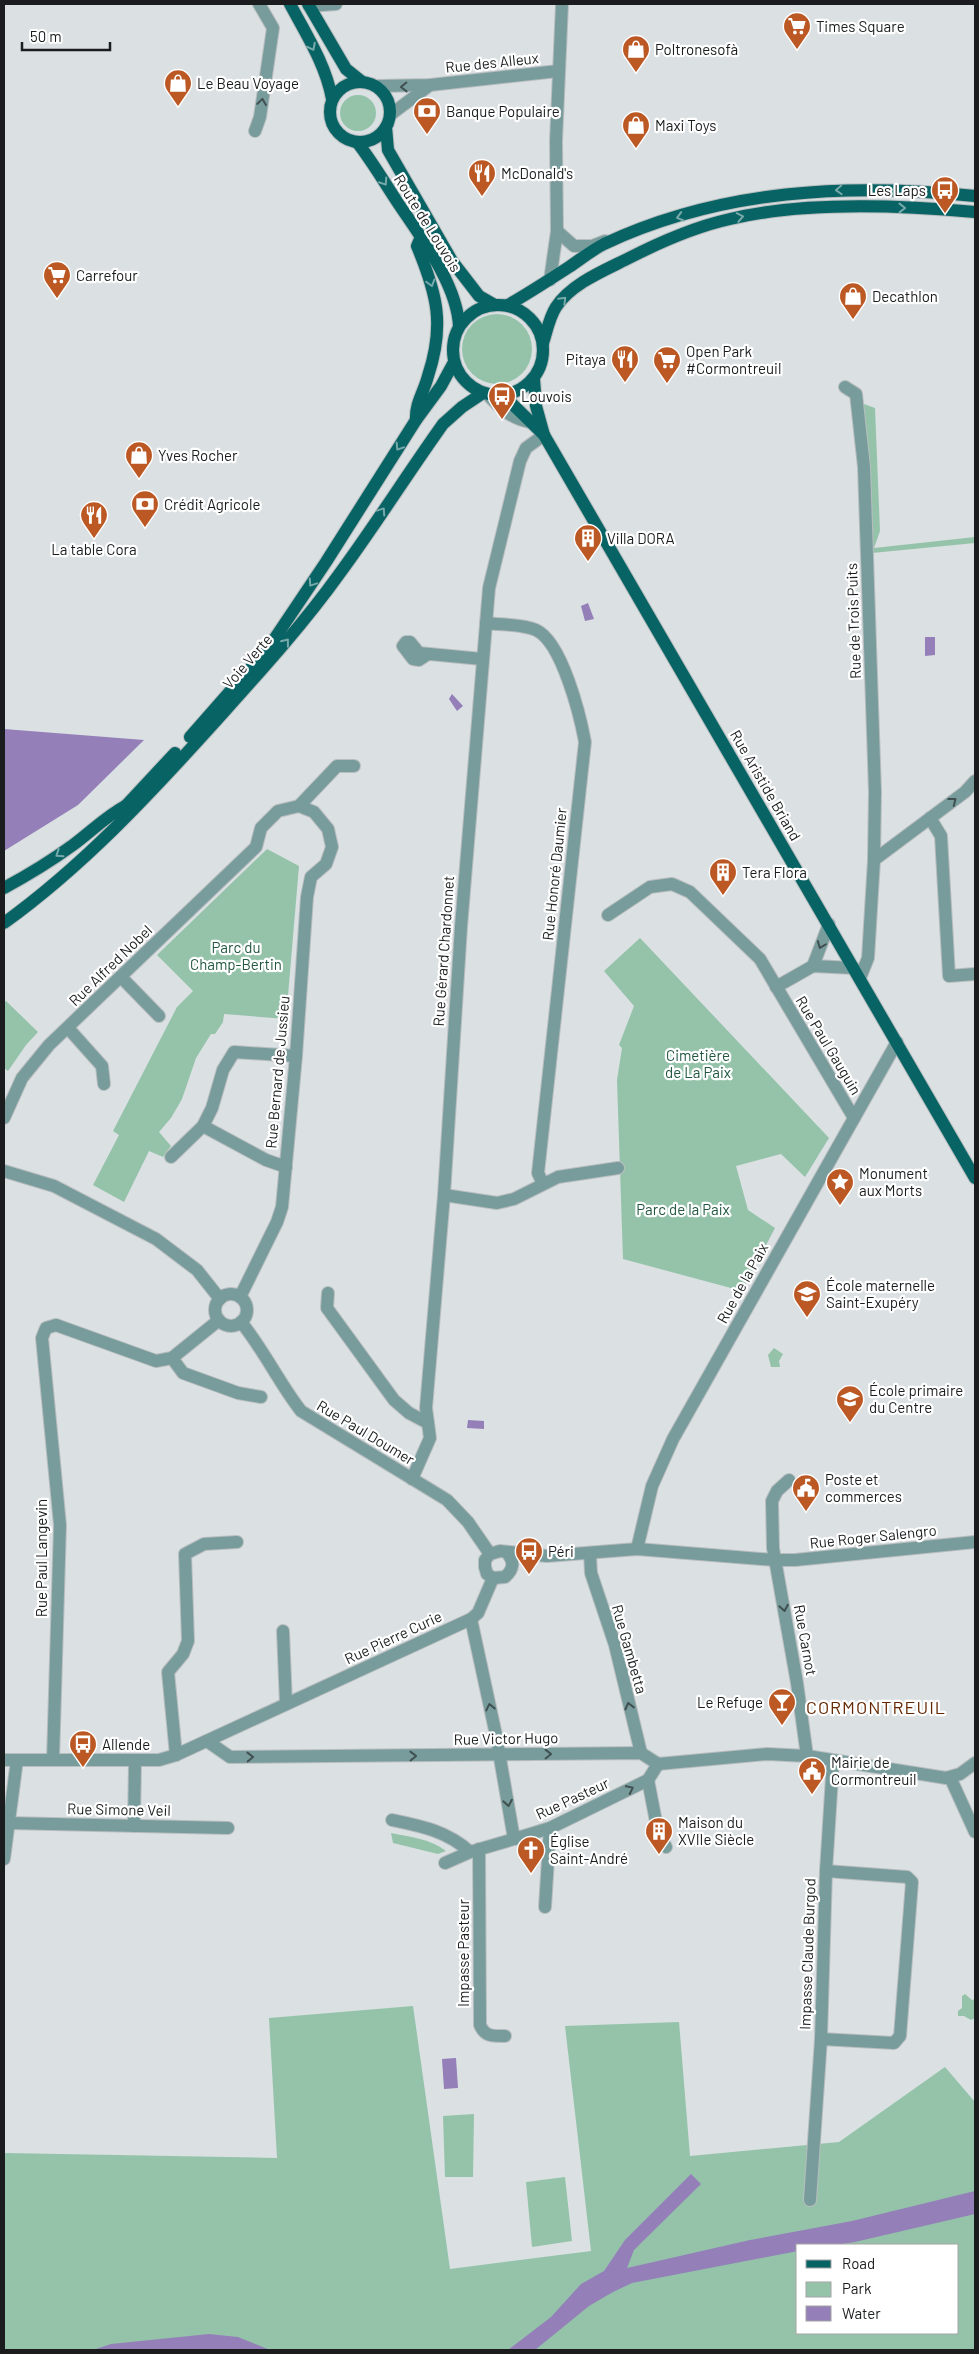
<svg xmlns="http://www.w3.org/2000/svg" width="979" height="2354" viewBox="0 0 979 2354" font-family="Barlow,sans-serif">
  <style>
    .green { fill: #94c3aa; fill-rule: evenodd }
    .water { fill: #947fb9 }
    .lines { fill: none; stroke-linecap: round; stroke-linejoin: round }
    .minor-casing { stroke: #b8bdbf; stroke-width: 14 }
    .major-casing { stroke: #b8bdbf; stroke-width: 14 }
    .minor { stroke: #789c9c; stroke-width: 12 }
    .major { stroke: #076364; stroke-width: 12 }
    .oneway { stroke: #77a9aa }
    .oneway2 { stroke: #404f50 }
    .labels { text-anchor: middle; dominant-baseline: central; stroke-width: 4.5; stroke-linejoin: round; paint-order: stroke }
    .poi-label { font-size: 15px; fill: #1a1c1d; stroke: #fff; text-anchor: start }
    .street-label { font-size: 15px; fill: #1a1c1d; stroke: #fff }
    .park-label { font-size: 15px; fill: #21573f; stroke: #fff }
    .quarter-label { font-size: 18px; letter-spacing: 1px; fill: #652702; stroke: #fff }
  </style>
  <rect width="100%" height="100%" fill="#dbe0e3"/>
  <g class="green">
    <circle cx="358" cy="113" r="18"/>
    <circle cx="497" cy="349" r="35"/>
    <polygon points="861,403 875,408 880,531 874,548 975,537 975,543 872,553"/>
    <polygon points="267,849 299,866 286,1019 224,1014 223,1022 215,1034 211,1034 196,1058 182,1099 171,1118 159,1132 171,1146 163,1157 149,1151 124,1202 93,1185 119,1135 113,1131 177,1007 193,991 157,955"/>
    <polygon points="640,938 829,1138 805,1177 781,1154 736,1166 748,1210 775,1228 742,1291 623,1259 617,1080 622,1048 619,1045 634,1006 604,971"/>
    <polygon points="6,1001 38,1032 26,1045 8,1071 4,1068 4,1002"/>
    <polygon points="774,1348 783,1354 779,1361 780,1367 771,1367 768,1355"/>
    <path d="M391 1833C410 1837 431 1839 446 1851L438 1854 393 1843Z"/>
    <polygon points="965,1994 972,2000 975,1999 975,2018 971,2020 964,2016 958,2016 958,2011 962,2008 962,1996"/>
    <path d="M413 2006 450 2269 591 2251 565 2026 679 2022 690 2156 839 2142 945 2067 975 2102V2350H4V2153L277 2158 269 2018ZM798 2245H958V2333H798Z"/>
    <polygon points="474,2114 473,2177 445,2177 443,2116"/>
    <polygon points="565,2177 572,2241 532,2247 526,2182"/>
  </g>
  <g class="water">
    <polygon points="588,603 594,619 585,621 581,606"/>
    <polygon points="925,637 935,637 935,655 925,656"/>
    <polygon points="452,694 463,706 457,711 449,699"/>
    <polygon points="4,729 144,740 78,805 4,851"/>
    <polygon points="468,1420 484,1421 484,1429 467,1428"/>
    <polygon points="456,2058 458,2088 444,2089 442,2059"/>
    <polygon points="691,2174 701,2184 634,2250 627,2268 750,2240 852,2221 975,2191 975,2214 855,2242 835,2245 798,2245 798,2251 632,2283 613,2292 589,2306 535,2350 508,2350 551,2317 581,2284 604,2271 625,2240"/>
    <polygon points="209,2334 238,2337 270,2350 93,2350 111,2344"/>
  </g>
  <g class="lines">
    <g class="minor-casing">
      <g id="minor">
        <polyline points="309,6 336,4"/>
        <polyline points="377,86 430,85 558,71"/>
        <polyline points="390,115 430,85"/>
        <polyline points="255,131 260,117 273,28 259,4"/>
        <polyline points="557,231 574,246 592,246 605,241"/>
        <polyline points="550,280 557,231 556,141 562,4"/>
        <polyline points="845,387 856,394 864,467 875,792 874,860"/>
        <path d="M487 394C500 408 510 418 529 422"/>
        <path d="M486 623C501 625 523 624 536 630 562 642 580 715 585 742L538 1173 543 1184"/>
        <path d="M428 654 419 660 413 659 403 646 406 642H410L419 653C440 655 461 657 482 659"/>
        <polyline points="930,818 941,836 949,976 975,974"/>
        <polyline points="608,915 650,887 672,884 690,892 760,959 854,1118"/>
        <polyline points="813,966 829,924"/>
        <polyline points="121,977 159,1016"/>
        <polyline points="860,978 868,958 874,860 965,792 975,781"/>
        <polyline points="776,987 813,966 854,968"/>
        <polyline points="68,1028 102,1066 104,1084"/>
        <polyline points="4,1118 22,1078 49,1045 256,847 261,828 278,811 299,806 337,766 354,766"/>
        <polyline points="203,1126 266,1160 286,1167"/>
        <polyline points="171,1157 203,1126 212,1108 223,1070 234,1052 296,1056"/>
        <polyline points="4,1171 54,1186 156,1239 197,1270 220,1299"/>
        <polyline points="444,1195 497,1203 514,1199 558,1177 618,1168"/>
        <polyline points="328,1293 327,1308 394,1400 409,1413 428,1423"/>
        <circle cx="231" cy="1310" r="16"/>
        <polyline points="240,1297 277,1222 282,1207 296,1056 307,897 311,877 326,864 332,847 328,829 314,812 299,806"/>
        <path d="M241 1322C264 1350 279 1383 301 1411L447 1500 468 1522 490 1554"/>
        <polyline points="172,1358 183,1373 238,1393 261,1397"/>
        <polyline points="412,1479 430,1438 426,1408 444,1195 461,927 489,588 520,461 526,448 544,435"/>
        <polyline points="789,1480 777,1491 772,1501 773,1548 797,1683 807,1756"/>
        <polyline points="637,1549 652,1486 673,1439 897,1042"/>
        <path d="M506 1552C515 1561 514 1569 505 1577L493 1578 487 1574 485 1567V1560L490 1554 500 1551 547 1556 637 1549 774 1560H795L975 1542"/>
        <polyline points="590,1554 591,1573 615,1645 641,1753"/>
        <polyline points="471,1619 496,1735 514,1839 550,1828 648,1780 658,1764"/>
        <polyline points="283,1631 286,1704"/>
        <polyline points="207,1741 230,1757 641,1753 658,1764 767,1754 807,1756 946,1778 960,1774 975,1763"/>
        <polyline points="176,1755 168,1672 183,1654 188,1641 185,1554 204,1544 237,1542"/>
        <polyline points="4,1760 159,1760 176,1755 471,1619 478,1613 493,1578"/>
        <polyline points="53,1760 60,1525 42,1338 46,1328 56,1325 156,1361 172,1358 219,1320"/>
        <polyline points="950,1777 975,1832"/>
        <polyline points="648,1780 658,1832 666,1847"/>
        <path d="M392 1820C421 1826 447 1831 470 1852"/>
        <polyline points="8,1823 228,1828"/>
        <polyline points="134,1826 135,1760"/>
        <path d="M479 1849 480 2025C485 2037 493 2036 505 2036"/>
        <polyline points="4,1859 17,1760"/>
        <polyline points="445,1863 470,1852 514,1839"/>
        <polyline points="545,1907 550,1828"/>
        <polyline points="821,2039 894,2043 900,2036 912,1882 907,1877 826,1871"/>
        <polyline points="810,2200 821,2039 826,1871 833,1761"/>
      </g>
    </g>
    <g class="major-casing">
      <g id="major">
        <path d="M290 4C306 34 326 65 332 99"/>
        <polyline points="308,4 346,69 361,81"/>
        <circle cx="360" cy="112" r="30"/>
        <polyline points="386,127 388,150 452,261 479,296 493,304"/>
        <path d="M357 142C371 160 383 180 396 200 419 235 457 283 459 326"/>
        <circle cx="498" cy="350" r="45"/>
        <path d="M508 305C529 293 549 280 569 267 581 259 592 250 604 244 721 189 849 183 975 196"/>
        <path d="M543 343C547 331 549 318 556 307 571 284 603 271 627 259 660 242 694 227 730 219 805 201 898 205 975 212"/>
        <polyline points="534,379 536,406 544,435 975,1178"/>
        <polyline points="503,395 544,435"/>
        <path d="M416 420C415 403 424 392 428 376 445 325 437 294 417 246L420 239"/>
        <polyline points="190,737 269,647 326,562 416,420 441,386 454,362"/>
        <polyline points="120,812 175,753"/>
        <path d="M4 888C28 875 51 861 73 845 92 831 106 816 127 805"/>
        <path d="M4 923C83 866 149 795 214 723 258 674 302 626 340 573 376 524 408 473 443 424L462 407 483 393"/>
      </g>
    </g>
    <use href="#minor" class="minor"/>
    <use href="#major" class="major"/>
  </g>
  <defs><path id="oneway-chevron" d="M-2-3.5L2.5 0L-2 3.5" fill="none" stroke-width="1.6" stroke-linecap="round" stroke-linejoin="round" transform="scale(1.25)"/></defs>
  <g class="oneway">
    <use href="#oneway-chevron" transform="translate(312 47) rotate(63)"/>
    <use href="#oneway-chevron" transform="translate(384 182) rotate(57)"/>
    <use href="#oneway-chevron" transform="translate(839 190) rotate(177)"/>
    <use href="#oneway-chevron" transform="translate(902 208)"/>
    <use href="#oneway-chevron" transform="translate(680 217) rotate(164)"/>
    <use href="#oneway-chevron" transform="translate(740 217) rotate(-11)"/>
    <use href="#oneway-chevron" transform="translate(431 283) rotate(74)"/>
    <use href="#oneway-chevron" transform="translate(563 300) rotate(-45)"/>
    <use href="#oneway-chevron" transform="translate(399 447) rotate(122)"/>
    <use href="#oneway-chevron" transform="translate(382 511) rotate(-56)"/>
    <use href="#oneway-chevron" transform="translate(312 583) rotate(124)"/>
    <use href="#oneway-chevron" transform="translate(286 642) rotate(-52)"/>
    <use href="#oneway-chevron" transform="translate(59 854) rotate(146)"/>
  </g>
  <g class="oneway2">
    <use href="#oneway-chevron" transform="translate(404 87) rotate(179)"/>
    <use href="#oneway-chevron" transform="translate(262 102) rotate(-82)"/>
    <use href="#oneway-chevron" transform="translate(953 801) rotate(-38)"/>
    <use href="#oneway-chevron" transform="translate(821 945) rotate(111)"/>
    <use href="#oneway-chevron" transform="translate(784 1608) rotate(80)"/>
    <use href="#oneway-chevron" transform="translate(629 1706) rotate(-104)"/>
    <use href="#oneway-chevron" transform="translate(490 1707) rotate(-102)"/>
    <use href="#oneway-chevron" transform="translate(548 1754) rotate(-1)"/>
    <use href="#oneway-chevron" transform="translate(413 1756) rotate(-1)"/>
    <use href="#oneway-chevron" transform="translate(250 1757) rotate(-1)"/>
    <use href="#oneway-chevron" transform="translate(630 1789) rotate(-26)"/>
    <use href="#oneway-chevron" transform="translate(508 1803) rotate(80)"/>
  </g>
  <defs>
    <g id="supermarket-pin" transform="scale(1.4375)"><path d="M0 17L-7.5 6A9.5 9.5 0 1 1 7.5 6Z" fill="#bc5823" stroke="#fff"/><path d="M-6-5.5h2.5l.6 2H6L4.5 2H-2.5L-4.4-4H-6ZM-1.5 3.2a1.3 1.3 0 1 0 .1 0ZM3 3.2a1.3 1.3 0 1 0 .1 0Z" fill="#fff"/></g>
    <g id="shop-pin" transform="scale(1.4375)"><path d="M0 17L-7.5 6A9.5 9.5 0 1 1 7.5 6Z" fill="#bc5823" stroke="#fff"/><path d="M-5-2.5h2.3a2.7 3.5 0 0 1 5.4 0H5L5.5 6h-11ZM-1.5-2.5h3a1.5 2.3 0 0 0-3 0Z" fill="#fff"/></g>
    <g id="bank-pin" transform="scale(1.4375)"><path d="M0 17L-7.5 6A9.5 9.5 0 1 1 7.5 6Z" fill="#bc5823" stroke="#fff"/><path d="M-6-4H6V4H-6ZM0-2.3a2.3 2.3 0 1 0 0 4.6a2.3 2.3 0 1 0 0-4.6Z" fill="#fff"/></g>
    <g id="restaurant-pin" transform="scale(1.4375)"><path d="M0 17L-7.5 6A9.5 9.5 0 1 1 7.5 6Z" fill="#bc5823" stroke="#fff"/><path d="M-5-6h1v4h1v-4h1v4h1v-4h1v5L-1.5 .5V6h-2V.5L-5-1ZM5-6V6H3V1.5H1.5Q1.5-4 5-6Z" fill="#fff"/></g>
    <g id="bus-pin" transform="scale(1.4375)"><path d="M0 17L-7.5 6A9.5 9.5 0 1 1 7.5 6Z" fill="#bc5823" stroke="#fff"/><path d="M-5-6H5V4H4V6H2V4H-2V6H-4V4H-5ZM-3.5-4V0h7V-4ZM-3.5 1.2v1.5H-2V1.2ZM2 1.2v1.5H3.5V1.2Z" fill="#fff"/></g>
    <g id="building-pin" transform="scale(1.4375)"><path d="M0 17L-7.5 6A9.5 9.5 0 1 1 7.5 6Z" fill="#bc5823" stroke="#fff"/><path d="M-4-6H4V6H1V3H-1V6H-4ZM-2.5-4.3h1.7v1.8h-1.7ZM.8-4.3h1.7v1.8H.8ZM-2.5-1h1.7V.8h-1.7ZM.8-1h1.7V.8H.8Z" fill="#fff"/></g>
    <g id="sight-pin" transform="scale(1.4375)"><path d="M0 17L-7.5 6A9.5 9.5 0 1 1 7.5 6Z" fill="#bc5823" stroke="#fff"/><path d="M0-6L1.8-2.2L6-1.7L2.9 1.2L3.7 5.4L0 3.3L-3.7 5.4L-2.9 1.2L-6-1.7L-1.8-2.2Z" fill="#fff"/></g>
    <g id="school-pin" transform="scale(1.4375)"><path d="M0 17L-7.5 6A9.5 9.5 0 1 1 7.5 6Z" fill="#bc5823" stroke="#fff"/><path d="M0-5L7-2L0 1L-7-2ZM-4 1L0 2.5L4 1V4Q0 6-4 4Z" fill="#fff"/></g>
    <g id="civic-pin" transform="scale(1.4375)"><path d="M0 17L-7.5 6A9.5 9.5 0 1 1 7.5 6Z" fill="#bc5823" stroke="#fff"/><path d="M-.6-6.5H3V-4.5H.6V-3L4-1V1h2V6H-6V1h2V-1L-.6-3ZM-1.2 2.5V6h2.4V2.5Z" fill="#fff"/></g>
    <g id="bar-pin" transform="scale(1.4375)"><path d="M0 17L-7.5 6A9.5 9.5 0 1 1 7.5 6Z" fill="#bc5823" stroke="#fff"/><path d="M-6-5H6L.8 .8V4.5H3.5V6h-7V4.5H-.8V.8Z" fill="#fff"/></g>
    <g id="church-pin" transform="scale(1.4375)"><path d="M0 17L-7.5 6A9.5 9.5 0 1 1 7.5 6Z" fill="#bc5823" stroke="#fff"/><path d="M-1.2-6h2.4v3.5h3.3v2.4h-3.3V6h-2.4V-.1h-3.3v-2.4h3.3Z" fill="#fff"/></g>
  </defs>
  <g fill-rule="evenodd">
    <use href="#supermarket-pin" x="797" y="26"/>
    <use href="#shop-pin" x="636" y="49"/>
    <use href="#shop-pin" x="178" y="83"/>
    <use href="#bank-pin" x="427" y="111"/>
    <use href="#shop-pin" x="636" y="125"/>
    <use href="#restaurant-pin" x="482" y="173"/>
    <use href="#bus-pin" x="945" y="190"/>
    <use href="#supermarket-pin" x="57" y="275"/>
    <use href="#shop-pin" x="853" y="296"/>
    <use href="#restaurant-pin" x="625" y="359"/>
    <use href="#supermarket-pin" x="667" y="360"/>
    <use href="#bus-pin" x="502" y="396"/>
    <use href="#shop-pin" x="139" y="455"/>
    <use href="#bank-pin" x="145" y="504"/>
    <use href="#restaurant-pin" x="94" y="515"/>
    <use href="#building-pin" x="588" y="538"/>
    <use href="#building-pin" x="723" y="872"/>
    <use href="#sight-pin" x="840" y="1182"/>
    <use href="#school-pin" x="807" y="1294"/>
    <use href="#school-pin" x="850" y="1399"/>
    <use href="#civic-pin" x="806" y="1488"/>
    <use href="#bus-pin" x="529" y="1551"/>
    <use href="#bar-pin" x="782" y="1702"/>
    <use href="#bus-pin" x="83" y="1744"/>
    <use href="#civic-pin" x="812" y="1771"/>
    <use href="#building-pin" x="659" y="1831"/>
    <use href="#church-pin" x="531" y="1850"/>
  </g>
  <g class="labels">
    <g class="poi-label">
      <text x="816" y="26">Times Square</text>
      <text x="655" y="49">Poltronesofà</text>
      <text x="197" y="83">Le Beau Voyage</text>
      <text x="446" y="111">Banque Populaire</text>
      <text x="655" y="125">Maxi Toys</text>
      <text x="501" y="173">McDonald's</text>
      <text x="926" y="190" text-anchor="end">Les Laps</text>
      <text x="76" y="275">Carrefour</text>
      <text x="872" y="296">Decathlon</text>
      <text x="686" y="351">Open Park<tspan x="686" dy="17">#Cormontreuil</tspan></text>
      <text x="606" y="359" text-anchor="end">Pitaya</text>
      <text x="521" y="396">Louvois</text>
      <text x="158" y="455">Yves Rocher</text>
      <text x="164" y="504">Crédit Agricole</text>
      <text x="607" y="538">Villa DORA</text>
      <text x="94" y="549" text-anchor="middle">La table Cora</text>
      <text x="742" y="872">Tera Flora</text>
      <text x="859" y="1173">Monument<tspan x="859" dy="17">aux Morts</tspan></text>
      <text x="826" y="1285">École maternelle<tspan x="826" dy="17">Saint-Exupéry</tspan></text>
      <text x="869" y="1390">École primaire<tspan x="869" dy="17">du Centre</tspan></text>
      <text x="825" y="1479">Poste et<tspan x="825" dy="17">commerces</tspan></text>
      <text x="548" y="1551">Péri</text>
      <text x="763" y="1702" text-anchor="end">Le Refuge</text>
      <text x="102" y="1744">Allende</text>
      <text x="831" y="1762">Mairie de<tspan x="831" dy="17">Cormontreuil</tspan></text>
      <text x="678" y="1822">Maison du<tspan x="678" dy="17">XVIIe Siècle</tspan></text>
      <text x="550" y="1841">Église<tspan x="550" dy="17">Saint-André</tspan></text>
    </g>
    <g class="street-label">
      <text transform="translate(492 62) rotate(-6)">Rue des Alleux</text>
      <text transform="translate(428 223) rotate(58)">Route de Louvois</text>
      <text transform="translate(853 621) rotate(-92)">Rue de Trois Puits</text>
      <text transform="translate(247 661) rotate(-49)">Voie Verte</text>
      <text transform="translate(766 785) rotate(60)">Rue Aristide Briand</text>
      <text transform="translate(554 874) rotate(-84)">Rue Honoré Daumier</text>
      <text transform="translate(443 951) rotate(-86)">Rue Gérard Chardonnet</text>
      <text transform="translate(110 965) rotate(-44)">Rue Alfred Nobel</text>
      <text transform="translate(829 1045) rotate(59)">Rue Paul Gauguin</text>
      <text transform="translate(277 1072) rotate(-85)">Rue Bernard de Jussieu</text>
      <text transform="translate(742 1283) rotate(-61)">Rue de la Paix</text>
      <text transform="translate(366 1432) rotate(31)">Rue Paul Doumer</text>
      <text transform="translate(873 1536) rotate(-6)">Rue Roger Salengro</text>
      <text transform="translate(41 1558) rotate(-90)">Rue Paul Langevin</text>
      <text transform="translate(393 1637) rotate(-25)">Rue Pierre Curie</text>
      <text transform="translate(806 1640) rotate(80)">Rue Carnot</text>
      <text transform="translate(630 1649) rotate(74)">Rue Gambetta</text>
      <text transform="translate(506 1738) rotate(-1)">Rue Victor Hugo</text>
      <text transform="translate(572 1798) rotate(-25)">Rue Pasteur</text>
      <text transform="translate(119 1809) rotate(1)">Rue Simone Veil</text>
      <text transform="translate(463 1953) rotate(-90)">Impasse Pasteur</text>
      <text transform="translate(807 1954) rotate(-88)">Impasse Claude Burgod</text>
    </g>
    <g class="park-label">
      <text x="236" y="947">Parc du<tspan x="236" dy="17">Champ-Bertin</tspan></text>
      <text x="698" y="1055">Cimetière<tspan x="698" dy="17">de La Paix</tspan></text>
      <text x="683" y="1209">Parc de la Paix</text>
    </g>
    <g class="quarter-label">
      <text x="876" y="1707">CORMONTREUIL</text>
    </g>
  </g>
  <rect width="979" height="2354" fill="none" stroke="#1a1c1d" stroke-width="10"/>
  <rect x="796" y="2244" width="162" height="90" fill="#ffffff" stroke="#a3a4a5"/>
  <rect x="806" y="2260" width="25" height="8" fill="#076364" stroke="#a3a4a5"/>
  <text x="842" y="2269" font-size="15" fill="#1a1c1d">Road</text>
  <rect x="806" y="2282" width="25" height="15" fill="#94c3aa" stroke="#a3a4a5"/>
  <text x="842" y="2294" font-size="15" fill="#1a1c1d">Park</text>
  <rect x="806" y="2306" width="25" height="15" fill="#947fb9" stroke="#a3a4a5"/>
  <text x="842" y="2319" font-size="15" fill="#1a1c1d">Water</text>
  <path d="M22 42v8h88v-8" fill="none" stroke="#1a1c1d" stroke-width="2.5"/>
  <text x="30" y="42" font-size="15" fill="#1a1c1d" stroke="#ffffff" stroke-width="4" paint-order="stroke">50 m</text>
</svg>
